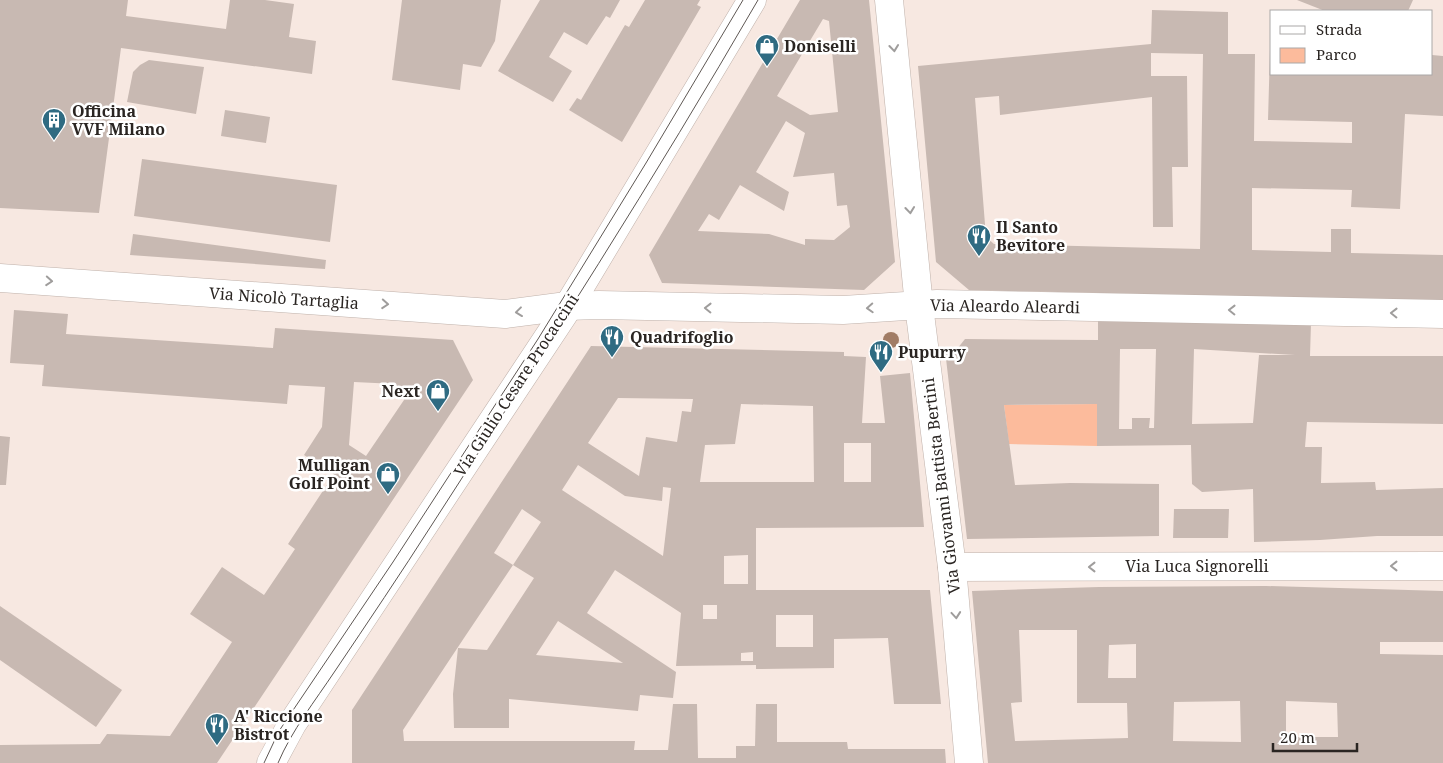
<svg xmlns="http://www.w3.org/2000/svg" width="1443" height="763" viewBox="0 0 1443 763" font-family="'Noto Serif',serif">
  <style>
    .green { fill: #fcbb9c }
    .building { fill: #c8b9b2; fill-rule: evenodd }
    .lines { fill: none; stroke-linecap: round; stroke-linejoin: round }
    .minor-casing { stroke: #bfb1aa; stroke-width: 29 }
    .minor { stroke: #fff; stroke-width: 28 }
    .tram { stroke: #5e5753; stroke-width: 1 }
    .tree { fill: #a17c65 }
    .oneway { stroke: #9f9d9c }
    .labels { text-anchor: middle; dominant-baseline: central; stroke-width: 5; stroke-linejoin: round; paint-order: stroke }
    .poi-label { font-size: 16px; font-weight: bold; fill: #2a2522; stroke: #fff; text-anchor: start }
    .street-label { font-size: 16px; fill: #2a2522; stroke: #fff }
  </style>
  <rect width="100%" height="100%" fill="#f7e8e1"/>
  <polygon class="green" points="1097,404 1097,446 1009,444 1004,405"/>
  <g class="building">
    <polygon points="0,0 128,0 126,16 226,29 230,0 265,0 294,4 289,37 316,41 312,74 121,48 99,213 0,208"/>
    <polygon points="402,0 501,0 495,41 481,67 463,64 460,90 392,80"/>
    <polygon points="540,0 620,0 610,18 606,16 587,45 564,32 549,57 572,71 553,102 498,71"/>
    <polygon points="645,0 700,0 697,5 701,7 622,142 569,110 577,98 581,100 625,25 629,27"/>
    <path d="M800 0H869L895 262 864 290 662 283 649 255ZM823 19 829 21 838 112 810 115 777 96ZM786 121 805 133 793 177 834 173 837 206 847 205 850 227 834 240 805 239V245L769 234 698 231 709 214 719 220 740 185 784 211 789 192 756 172Z"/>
    <polygon points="1297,0 1413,0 1408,11 1325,11"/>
    <path d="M1152 10 1228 12V54H1255L1254 141 1352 143V122L1268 120 1270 50H1272V74H1432V55L1443 56V116L1405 114 1400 209 1351 207 1352 190 1252 188V250L1331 252V229H1351V253L1443 255V301L969 290 936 262 918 66 1151 44ZM1151 53 1203 54 1200 249 994 244 986 237 975 98 999 96 1000 115 1152 97 1153 227H1173L1172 167H1188L1187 76H1151Z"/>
    <polygon points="149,60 204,67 196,114 127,102 133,72 140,65"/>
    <polygon points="225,110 270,117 266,143 221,136"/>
    <polygon points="142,159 337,185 330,242 134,216"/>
    <polygon points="133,234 326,260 325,269 130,255"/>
    <path d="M14 310 68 314 66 334 273 348 275 328 453 340 473 380 217 763H0V745L100 744 107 734 170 736 232 642 190 614 222 567 264 595 295 549 288 544 334 474 304 455 322 427 325 387 289 385 287 404 42 386 44 365 10 363ZM354 382 396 384 404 400 366 456 349 445Z"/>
    <path d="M1098 321 1311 323 1310 356H1443V424L1307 422 1305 447H1322L1321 483 1375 482 1376 490 1443 488V536H1377L1320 540 1254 542 1253 489 1202 492 1192 484 1191 445 1097 446V404L1004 405 1015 485 1070 483 1159 484V536L967 539 945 350 957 349 965 339 1098 340ZM1120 349H1156L1154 428H1149L1150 418H1132V429H1119ZM1194 349 1295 355H1259L1253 423 1192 424Z"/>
    <path d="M591 346 844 352V356L866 357 862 423H885L880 376 910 373 924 527 756 528V590H930L941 704H894L888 638 834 639V668L756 669V665L676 666 681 613 615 570 587 613 676 672 673 698 640 695 638 711 509 699V728H454L453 694 458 648 487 650 534 578 513 565 541 522 522 509 494 553 513 565 464 638 403 730 404 741H635L634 750H668L673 704H697L698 758H736V746H755L756 704H777V742H847L848 749H945L946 763H352V710ZM618 398 693 399 691 412 682 411 677 442 646 437 639 476 588 443ZM741 404 813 406 814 482H700L705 445 735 444ZM844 443H871V482H844ZM578 465 625 496 662 501 663 487 671 488 663 556 562 490ZM748 555V584H724V556ZM703 605H717V619H703ZM776 615H813V647H776ZM558 621 623 663 536 655ZM753 652V661H741V653Z"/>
    <polygon points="0,436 10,437 6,485 0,485"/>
    <polygon points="1174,509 1229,509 1228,538 1173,538"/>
    <path d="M1266 586 1443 591V642H1380V654L1443 655V763H988L972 591 1099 587ZM1019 630H1077V703H1127L1128 738 1015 741 1011 703 1022 702ZM1136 644V678H1108L1109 645ZM1240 701 1241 742 1173 741 1174 702ZM1286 701 1337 703 1338 737H1286Z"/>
    <polygon points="0,606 122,690 96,727 0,660"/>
  </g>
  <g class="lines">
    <g class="minor-casing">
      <g id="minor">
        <polyline points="889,0 919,306 952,567 969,763"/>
        <polyline points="0,278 505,314 567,306 599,305 843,310 937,304 1443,314"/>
        <polyline points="952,567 1443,566"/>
        <polyline points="271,763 292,724 563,315 752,0"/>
      </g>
    </g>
    <use href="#minor" class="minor"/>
    <g class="tram">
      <polyline points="264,763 279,731 393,562 538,339 646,163 743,0"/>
      <path d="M278 763C292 730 315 701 335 671 368 622 401 573 433 523 544 351 655 178 758 0"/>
    </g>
  </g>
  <circle class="tree" cx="891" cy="340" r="8"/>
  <defs><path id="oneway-chevron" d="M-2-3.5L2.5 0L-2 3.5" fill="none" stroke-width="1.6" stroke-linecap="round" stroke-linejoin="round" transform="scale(1.25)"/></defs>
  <g class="oneway">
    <use href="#oneway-chevron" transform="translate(894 48) rotate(84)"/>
    <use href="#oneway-chevron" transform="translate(910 210) rotate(84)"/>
    <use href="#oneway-chevron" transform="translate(49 281) rotate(4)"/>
    <use href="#oneway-chevron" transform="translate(385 304) rotate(4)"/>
    <use href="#oneway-chevron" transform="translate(708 308) rotate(-179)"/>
    <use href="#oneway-chevron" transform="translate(870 308) rotate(177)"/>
    <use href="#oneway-chevron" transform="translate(1232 310) rotate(-179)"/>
    <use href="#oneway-chevron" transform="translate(519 312) rotate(173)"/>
    <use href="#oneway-chevron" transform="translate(1394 313) rotate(-179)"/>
    <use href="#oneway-chevron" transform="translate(1394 566) rotate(180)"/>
    <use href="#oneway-chevron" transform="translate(1092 567) rotate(180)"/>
    <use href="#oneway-chevron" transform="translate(956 615) rotate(85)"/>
  </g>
  <defs>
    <g id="shop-pin" transform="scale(1.25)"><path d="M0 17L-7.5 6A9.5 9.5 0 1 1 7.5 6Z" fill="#2f6b82" stroke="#fff"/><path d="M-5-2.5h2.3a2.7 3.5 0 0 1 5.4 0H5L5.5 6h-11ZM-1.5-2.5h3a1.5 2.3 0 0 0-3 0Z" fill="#fff"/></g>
    <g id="building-pin" transform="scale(1.25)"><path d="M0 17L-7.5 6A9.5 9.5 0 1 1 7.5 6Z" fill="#2f6b82" stroke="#fff"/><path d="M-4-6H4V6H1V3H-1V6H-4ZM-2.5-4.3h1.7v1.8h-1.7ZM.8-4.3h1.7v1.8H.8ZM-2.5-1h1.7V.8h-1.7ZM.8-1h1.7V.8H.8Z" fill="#fff"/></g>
    <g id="restaurant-pin" transform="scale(1.25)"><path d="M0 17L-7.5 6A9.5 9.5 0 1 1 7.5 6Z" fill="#2f6b82" stroke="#fff"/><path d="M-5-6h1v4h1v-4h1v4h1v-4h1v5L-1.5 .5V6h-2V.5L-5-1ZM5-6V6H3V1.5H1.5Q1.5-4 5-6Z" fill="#fff"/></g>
  </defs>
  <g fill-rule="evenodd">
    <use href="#shop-pin" x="767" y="46"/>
    <use href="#building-pin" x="54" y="120"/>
    <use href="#restaurant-pin" x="979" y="236"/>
    <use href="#restaurant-pin" x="612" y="337"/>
    <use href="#restaurant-pin" x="881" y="352"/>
    <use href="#shop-pin" x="438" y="391"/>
    <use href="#shop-pin" x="388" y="474"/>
    <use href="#restaurant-pin" x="217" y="725"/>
  </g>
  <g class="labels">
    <g class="poi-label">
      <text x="784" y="46">Doniselli</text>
      <text x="72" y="111">Officina<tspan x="72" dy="18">VVF Milano</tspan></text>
      <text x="996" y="227">Il Santo<tspan x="996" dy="18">Bevitore</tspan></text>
      <text x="630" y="337">Quadrifoglio</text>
      <text x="898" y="352">Pupurry</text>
      <text x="420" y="391" text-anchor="end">Next</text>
      <text x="370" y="465" text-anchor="end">Mulligan<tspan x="370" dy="18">Golf Point</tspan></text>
      <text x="234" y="716">A' Riccione<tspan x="234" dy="18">Bistrot</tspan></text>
    </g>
    <g class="street-label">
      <text transform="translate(284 298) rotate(4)">Via Nicolò Tartaglia</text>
      <text transform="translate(1005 306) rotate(1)">Via Aleardo Aleardi</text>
      <text transform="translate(516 385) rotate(-57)">Via Giulio Cesare Procaccini</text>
      <text transform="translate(941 486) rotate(-97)">Via Giovanni Battista Bertini</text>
      <text x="1197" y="566">Via Luca Signorelli</text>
    </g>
  </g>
  <rect x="1270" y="10" width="162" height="65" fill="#ffffff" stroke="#aaa8a7"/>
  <rect x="1280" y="26" width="25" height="8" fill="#ffffff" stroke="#aaa8a7"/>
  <text x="1316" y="35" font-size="15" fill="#2a2522">Strada</text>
  <rect x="1280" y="48" width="25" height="15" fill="#fcbb9c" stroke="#aaa8a7"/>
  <text x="1316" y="60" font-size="15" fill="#2a2522">Parco</text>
  <path d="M1273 743v8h84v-8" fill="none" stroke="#2a2522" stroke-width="2.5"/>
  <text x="1280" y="743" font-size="15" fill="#2a2522" stroke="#ffffff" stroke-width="4" paint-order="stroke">20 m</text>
</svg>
